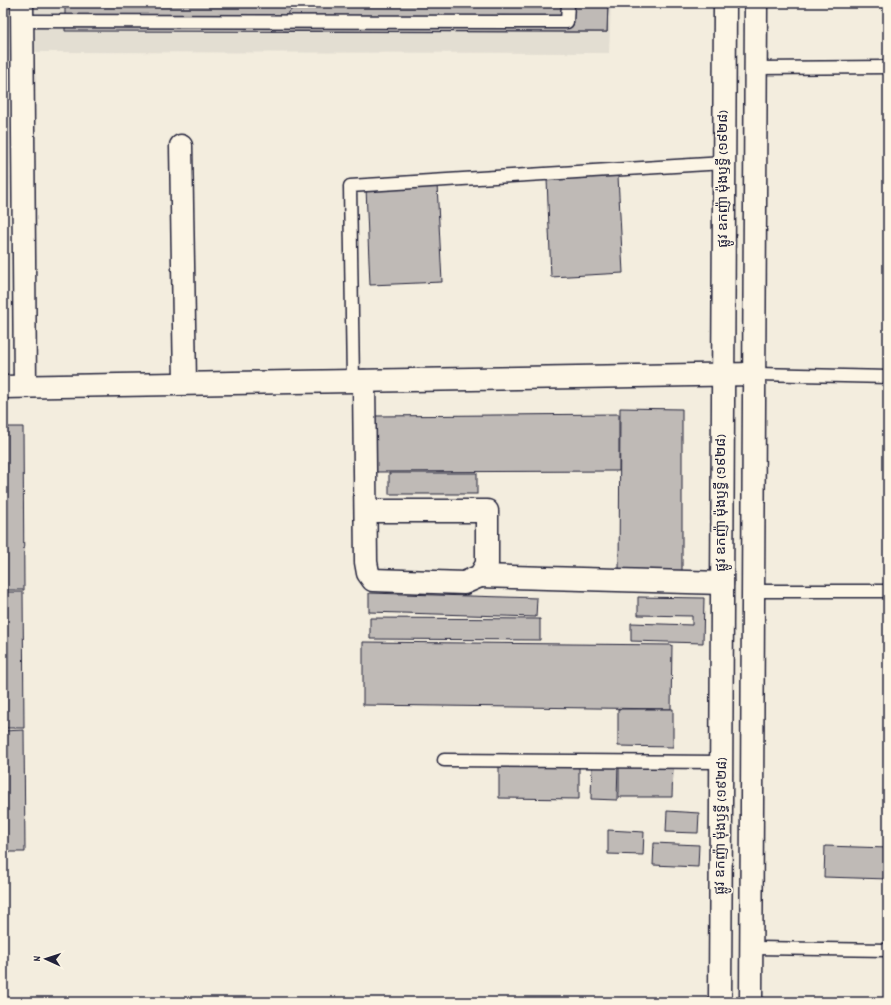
<svg xmlns="http://www.w3.org/2000/svg" width="891" height="1005" viewBox="0 0 891 1005" font-family="Dekko,'Noto Sans Khmer',sans-serif">
  <style>
    .built { fill: #e3ded2 }
    .building { fill: #bfbab6; stroke: #22223b }
    .lines { fill: none; stroke-linecap: round; stroke-linejoin: round }
    .service-casing { stroke: #22223b; stroke-width: 15 }
    .minor-casing { stroke: #22223b; stroke-width: 25 }
    .tertiary-casing { stroke: #22223b; stroke-width: 25 }
    .secondary-casing { stroke: #22223b; stroke-width: 25 }
    .service { stroke: #fcf5e5; stroke-width: 12 }
    .minor { stroke: #fcf5e5; stroke-width: 22 }
    .tertiary { stroke: #fcf5e5; stroke-width: 22 }
    .secondary { stroke: #fcf5e5; stroke-width: 22 }
    .labels { text-anchor: middle; dominant-baseline: central; stroke-width: 3.5; stroke-linejoin: round; paint-order: stroke }
    .street-label { font-size: 14px; fill: #22223b; stroke: #fcf5e5 }
  </style>
  <rect width="100%" height="100%" fill="#f3edde"/>
  <filter id="ink" filterUnits="userSpaceOnUse"><feTurbulence type="fractalNoise" baseFrequency=".025" numOctaves="2"/><feDisplacementMap in="SourceGraphic" scale="8" xChannelSelector="R" yChannelSelector="G"/><feConvolveMatrix kernelMatrix="1 2 1 2 8 2 1 2 1" color-interpolation-filters="sRGB"/></filter>
  <g filter="url(#ink)">
    <polygon class="built" points="31,3 611,3 609,53 31,52"/>
    <g class="building">
      <polygon points="65,3 608,3 607,32 65,31"/>
      <polygon points="298,3 608,3 607,32 271,31"/>
      <polygon points="618,176 623,273 551,277 547,179"/>
      <polygon points="437,184 442,282 370,285 366,188"/>
      <polygon points="3,295 6,295 5,351 3,351"/>
      <polygon points="620,408 682,409 682,574 619,574"/>
      <polygon points="619,414 619,471 374,472 374,416"/>
      <polygon points="3,427 23,427 24,590 3,590"/>
      <rect x="389" y="473" width="88" height="21"/>
      <polygon points="3,592 23,592 24,728 3,728"/>
      <polygon points="369,593 537,598 536,617 369,612"/>
      <polygon points="638,597 704,598 703,643 631,641 631,623 692,625 692,616 638,615"/>
      <polygon points="370,618 540,619 540,640 370,639"/>
      <polygon points="363,642 672,645 671,709 363,705"/>
      <polygon points="618,709 673,709 673,747 618,746"/>
      <polygon points="24,730 25,852 3,852 3,731"/>
      <polygon points="499,762 579,763 579,799 499,798"/>
      <polygon points="592,763 618,763 617,800 591,799"/>
      <polygon points="619,763 673,764 672,797 619,797"/>
      <polygon points="667,811 699,813 698,833 666,832"/>
      <polygon points="608,830 644,832 643,855 608,854"/>
      <polygon points="654,843 699,845 698,867 653,865"/>
      <polygon points="825,846 888,848 888,879 824,877"/>
    </g>
    <g class="lines">
      <g class="service-casing">
        <g id="service">
          <polyline points="22,21 567,22 568,3"/>
          <polyline points="756,68 888,67"/>
          <polyline points="754,374 888,377"/>
          <polyline points="353,381 350,186 724,163"/>
          <polyline points="753,591 888,591"/>
          <polyline points="444,760 722,762"/>
          <polyline points="752,948 888,950"/>
        </g>
      </g>
      <g class="minor-casing">
        <g id="minor">
          <polyline points="22,3 25,386"/>
          <polyline points="181,146 185,383"/>
          <polyline points="364,381 366,562 368,573 373,580 464,583 480,576 487,564 487,511 367,511"/>
          <polyline points="480,576 722,583"/>
        </g>
      </g>
      <g class="tertiary-casing">
        <polyline id="tertiary" points="3,387 754,374"/>
      </g>
      <g class="secondary-casing">
        <g id="secondary">
          <polyline points="720,1002 725,3"/>
          <polyline points="751,1002 756,3"/>
        </g>
      </g>
      <use href="#service" class="service"/>
      <use href="#minor" class="minor"/>
      <use href="#tertiary" class="tertiary"/>
      <use href="#secondary" class="secondary"/>
    </g>
  </g>
  <g class="labels">
    <g class="street-label">
      <text transform="translate(724 179) rotate(-90)">ផ្លូវ ឧកញ៉ា ម៉ុងឫទ្ធី (១៩២៨)</text>
      <text transform="translate(722 503) rotate(-90)">ផ្លូវ ឧកញ៉ា ម៉ុងឫទ្ធី (១៩២៨)</text>
      <text transform="translate(722 826) rotate(-89)">ផ្លូវ ឧកញ៉ា ម៉ុងឫទ្ធី (១៩២៨)</text>
    </g>
  </g>
  <rect width="891" height="1005" fill="none" stroke="#fcf5e5" stroke-width="16"/>
  <rect x="8" y="8" width="875" height="989" fill="none" stroke="#22223b" stroke-width="1.5" filter="url(#ink)"/>
  <g transform="translate(46 959) rotate(273)" stroke="#fcf5e5" stroke-width="3" paint-order="stroke">
  <path d="M0-3L7 15L0 10L-7 15Z" fill="#22223b"/>
  <text y="-6" font-size="11" font-weight="bold" text-anchor="middle" fill="#22223b">N</text>
  </g>
</svg>
